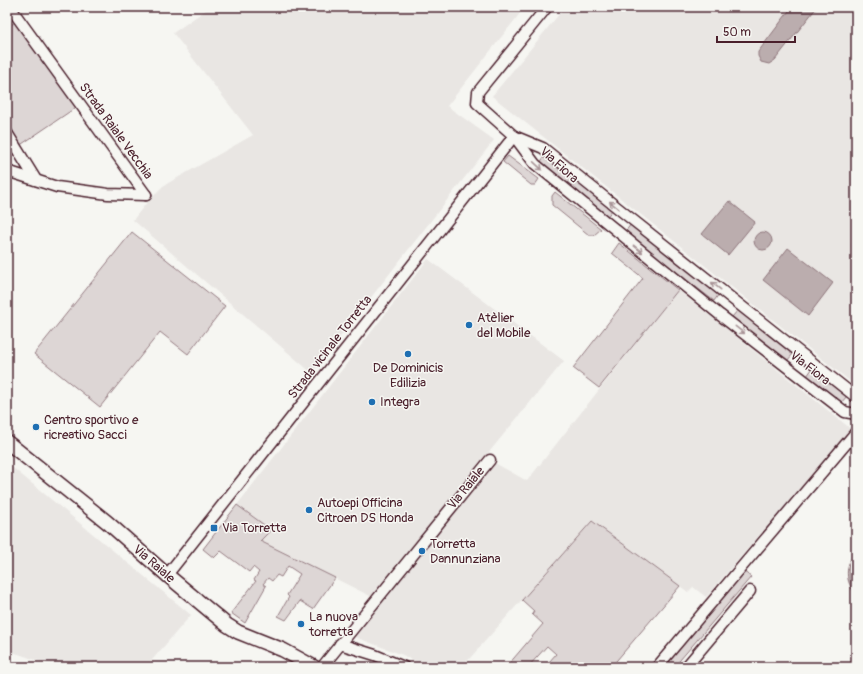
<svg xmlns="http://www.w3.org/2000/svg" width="863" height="674" viewBox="0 0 863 674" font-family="Pangolin,sans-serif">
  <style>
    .built { fill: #e9e6e3 }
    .green { fill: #ddd6d5; stroke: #947a80 }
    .water { fill: #bbadae; stroke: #8e747a }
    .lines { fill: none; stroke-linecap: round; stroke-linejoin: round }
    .minor-casing { stroke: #4a1f2b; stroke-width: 13 }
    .tertiary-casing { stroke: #4a1f2b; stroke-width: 16 }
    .minor { stroke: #f6f6f2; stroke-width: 10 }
    .tertiary { stroke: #f6f6f2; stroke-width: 13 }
    .oneway { stroke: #a99598 }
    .poi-dot { fill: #1f6fb2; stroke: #f6f6f2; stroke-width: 1.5 }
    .labels { text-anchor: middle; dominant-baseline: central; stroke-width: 3; stroke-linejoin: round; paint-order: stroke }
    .street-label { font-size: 13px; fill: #4a1f2b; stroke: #f6f6f2 }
    .poi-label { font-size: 13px; fill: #4a1f2b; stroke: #f6f6f2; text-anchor: start }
  </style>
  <rect width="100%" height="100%" fill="#f6f6f2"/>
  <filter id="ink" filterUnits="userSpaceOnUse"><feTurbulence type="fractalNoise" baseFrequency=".025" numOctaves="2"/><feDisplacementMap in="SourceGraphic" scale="8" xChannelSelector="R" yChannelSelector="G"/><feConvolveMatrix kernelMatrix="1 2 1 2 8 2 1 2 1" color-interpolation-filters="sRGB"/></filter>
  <g filter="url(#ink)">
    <g class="built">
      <polygon points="210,7 525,7 447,106 494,140 312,373 133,220 148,201 163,186 253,135 173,33"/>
      <polygon points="565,7 856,7 856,386 492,96"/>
      <polygon points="428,259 564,361 453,496 372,597 260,541 271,530 237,505"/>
      <polygon points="678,290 851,429 706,597 693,587 688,592 592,521 462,667 423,667 403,655 355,637 493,462 527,481"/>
      <polygon points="7,463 191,615 146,667 56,667 7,650"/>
    </g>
    <g class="green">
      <polygon points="15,22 78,106 19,146 7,126 7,28"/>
      <polygon points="508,156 539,179 535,185 531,185 503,162"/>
      <polygon points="544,157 546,157 612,210 607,217 540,163"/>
      <polygon points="555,192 601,229 594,235 589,235 552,205 552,196"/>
      <polygon points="631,224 719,294 714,301 625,232"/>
      <polygon points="132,232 225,306 188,354 160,332 100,407 34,354"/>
      <polygon points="619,243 678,290 599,388 573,368 643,278 612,253"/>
      <polygon points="738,310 793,354 787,361 732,317"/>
      <polygon points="812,369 847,396 841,403 807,376"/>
      <polygon points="237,505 271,530 260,541 335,578 313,609 300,601 286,620 278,616 289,597 287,595 300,574 288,566 281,577 277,575 272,581 268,578 263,584 266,586 245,623 231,613 256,581 254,580 259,572 253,567 249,572 221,551 214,558 203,549"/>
      <polygon points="592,521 680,586 611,667 554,667 549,662 556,654 547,646 528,667 510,667 508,665 543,624 532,614 534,611 522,600"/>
      <polygon points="743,571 751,577 674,667 661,667"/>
    </g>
    <g class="water">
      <polygon points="792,7 817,7 775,60 769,64 761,62 758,56 758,52"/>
      <polygon points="729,201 755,222 728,255 702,234"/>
      <path d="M856 232V259C851 250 851 241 856 232Z"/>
      <circle cx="763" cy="241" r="9"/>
      <polygon points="788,248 833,283 808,316 763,280"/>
      <path d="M856 552V594C845 583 844 564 856 552Z"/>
    </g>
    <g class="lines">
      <g class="minor-casing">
        <g id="minor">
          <polyline points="10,7 146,195"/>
          <polyline points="547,7 478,92 477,103 514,136 535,164 720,315 845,412 856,414"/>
          <polyline points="7,133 36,180"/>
          <polyline points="514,136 543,148 624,213 856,397"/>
          <polyline points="7,171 57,187 108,194 146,195"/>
          <polyline points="167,575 514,136"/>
          <polyline points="340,644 375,655 404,667"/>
          <polyline points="322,667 490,460"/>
          <polyline points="657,667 856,432"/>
          <polyline points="686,667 750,591"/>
        </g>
      </g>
      <g class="tertiary-casing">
        <polyline id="tertiary" points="7,442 107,522 167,575 227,625 238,632 283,650 314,667"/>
      </g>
      <use href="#minor" class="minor"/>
      <use href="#tertiary" class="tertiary"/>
    </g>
    <defs><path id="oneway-shaft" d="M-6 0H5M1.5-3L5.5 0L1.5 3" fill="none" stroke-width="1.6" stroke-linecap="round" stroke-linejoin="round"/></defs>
    <g class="oneway">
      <use href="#oneway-shaft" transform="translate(538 166) rotate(43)"/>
      <use href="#oneway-shaft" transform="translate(614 205) rotate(-141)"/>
      <use href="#oneway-shaft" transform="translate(638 249) rotate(39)"/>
      <use href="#oneway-shaft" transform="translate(716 286) rotate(-142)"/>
      <use href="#oneway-shaft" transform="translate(740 330) rotate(38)"/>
    </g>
  </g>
  <g class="poi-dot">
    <circle cx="469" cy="325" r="4"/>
    <circle cx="408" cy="354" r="4"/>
    <circle cx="372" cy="402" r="4"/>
    <circle cx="36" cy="427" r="4"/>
    <circle cx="309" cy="510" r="4"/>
    <rect x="210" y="524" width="8" height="8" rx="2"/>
    <circle cx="422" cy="551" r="4"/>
    <circle cx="301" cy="624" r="4"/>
  </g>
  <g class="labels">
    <g class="street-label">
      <text transform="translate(116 131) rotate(54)">Strada Raiale Vecchia</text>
      <text transform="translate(559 165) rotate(42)">Via Fiora</text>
      <text transform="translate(330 347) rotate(-52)">Strada vicinale Torretta</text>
      <text transform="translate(810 368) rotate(38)">Via Fiora</text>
      <text transform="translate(466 488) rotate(-51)">Via Raiale</text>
      <text transform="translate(154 564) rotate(41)">Via Raiale</text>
    </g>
    <g class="poi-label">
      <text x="477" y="318">Atèlier<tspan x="477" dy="15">del Mobile</tspan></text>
      <text x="408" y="368" text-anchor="middle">De Dominicis<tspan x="408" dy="15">Edilizia</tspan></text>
      <text x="380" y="402">Integra</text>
      <text x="44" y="420">Centro sportivo e<tspan x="44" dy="15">ricreativo Sacci</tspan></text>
      <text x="317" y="503">Autoepi Officina<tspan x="317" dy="15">Citroen DS Honda</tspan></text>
      <text x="222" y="528">Via Torretta</text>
      <text x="430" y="544">Torretta<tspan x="430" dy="15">Dannunziana</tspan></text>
      <text x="309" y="617">La nuova<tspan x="309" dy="15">torretta</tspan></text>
    </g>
  </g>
  <rect width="863" height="674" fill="none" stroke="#f6f6f2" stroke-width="24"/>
  <rect x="12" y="12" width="839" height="650" fill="none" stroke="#4a1f2b" stroke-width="1.5" filter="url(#ink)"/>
  <path d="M717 36v6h78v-6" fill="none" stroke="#4a1f2b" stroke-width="2"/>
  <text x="723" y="36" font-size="12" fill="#4a1f2b" stroke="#f6f6f2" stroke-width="3" paint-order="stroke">50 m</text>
</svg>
